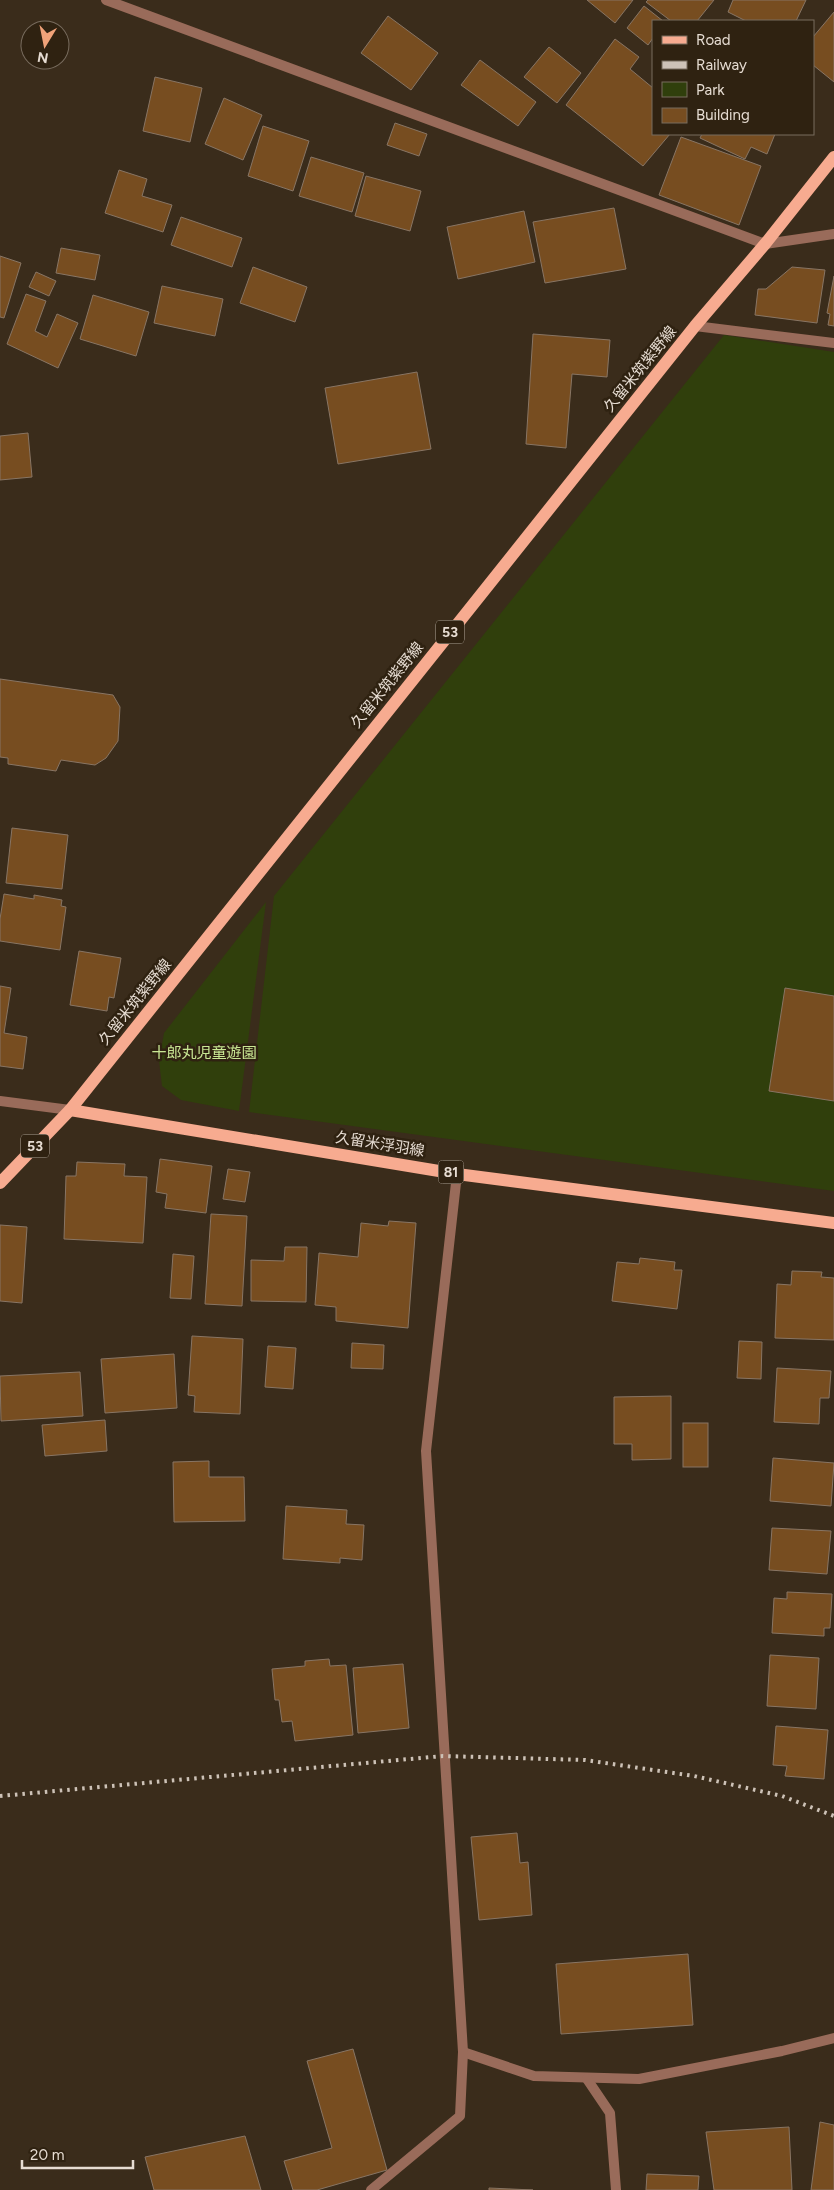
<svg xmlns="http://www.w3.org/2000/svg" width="834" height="2190" viewBox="0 0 834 2190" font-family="Figtree,'Noto Sans JP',sans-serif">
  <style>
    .green { fill: #303f0c }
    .building { fill: #774d20; stroke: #887564 }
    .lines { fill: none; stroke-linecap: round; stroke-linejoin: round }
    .minor { stroke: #996b5a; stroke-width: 10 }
    .tertiary { stroke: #996b5a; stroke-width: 10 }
    .primary { stroke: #f7ab90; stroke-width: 12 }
    .rail { stroke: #cdc2b7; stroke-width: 4; stroke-dasharray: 2.5 5; stroke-linecap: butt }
    .labels { text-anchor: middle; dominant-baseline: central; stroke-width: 5; stroke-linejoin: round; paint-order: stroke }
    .shield { fill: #2f2211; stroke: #afa498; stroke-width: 1 }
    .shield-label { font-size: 14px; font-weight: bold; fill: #e6dcd2 }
    .street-label { font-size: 15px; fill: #e6dcd2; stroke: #2f2211 }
    .park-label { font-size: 15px; fill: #c9e794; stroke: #2f2211 }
  </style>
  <rect width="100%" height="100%" fill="#3a2c1b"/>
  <g class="green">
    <polygon points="724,335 834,352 834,1191 249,1112 274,896"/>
    <polygon points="266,902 239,1111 181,1100 162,1086 159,1061 164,1033"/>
  </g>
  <g class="building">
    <polygon points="587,0 633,0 615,23"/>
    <polygon points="648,0 714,0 697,21 671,21 646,2"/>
    <polygon points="733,0 806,0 796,21 746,21 728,12"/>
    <polygon points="644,6 663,21 653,21 653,38 648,45 627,28"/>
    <polygon points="834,12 834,82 813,65 813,37"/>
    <polygon points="388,16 438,53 411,90 361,53"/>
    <polygon points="615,39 639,57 630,69 653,88 653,134 670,134 643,166 566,105"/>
    <polygon points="549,47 581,73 557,103 524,77"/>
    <polygon points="480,60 536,102 518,126 461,85"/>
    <polygon points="155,77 202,88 190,142 143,131"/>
    <polygon points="224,98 262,115 243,160 205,144"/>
    <polygon points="395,123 427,134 419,156 387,145"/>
    <polygon points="263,126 309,141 293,191 248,176"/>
    <polygon points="702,134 775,134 767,154 751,147 745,159 700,138"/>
    <polygon points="681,137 761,166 739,225 659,195"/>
    <polygon points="311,157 364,173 352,212 299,196"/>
    <polygon points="119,170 147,179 142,196 172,205 163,232 105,213"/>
    <polygon points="366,176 421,191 410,231 355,216"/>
    <polygon points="614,208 626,269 545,283 533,222"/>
    <polygon points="524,211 535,262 458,279 447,227"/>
    <polygon points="181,217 242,238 232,267 171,245"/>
    <polygon points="61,248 100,255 95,280 56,273"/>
    <polygon points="0,256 21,263 4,318 0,317"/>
    <polygon points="253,267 307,287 295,322 240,303"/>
    <polygon points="792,267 825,270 817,323 755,315 758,289 766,289"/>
    <polygon points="36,272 56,281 49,296 29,287"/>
    <polygon points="834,276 834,326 828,325 830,314 827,313"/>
    <polygon points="162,286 223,299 215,336 154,323"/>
    <polygon points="26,294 46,301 35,331 47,337 57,314 78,323 58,368 7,344"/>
    <polygon points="93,295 149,312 136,356 80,339"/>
    <polygon points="533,334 610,340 607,377 572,374 566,448 526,444"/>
    <polygon points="417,372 431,449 338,464 325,388"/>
    <polygon points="28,433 32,477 0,480 0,436"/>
    <polygon points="0,679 113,695 120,707 118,741 106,758 95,765 61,760 56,771 8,764 8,758 0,757"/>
    <polygon points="12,828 68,835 62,889 6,883"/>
    <polygon points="4,894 34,899 34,895 62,900 61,906 66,907 60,950 0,941 0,919"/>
    <polygon points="79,951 121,958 114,998 109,997 107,1011 70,1005"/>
    <polygon points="0,986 11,988 4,1033 27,1037 23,1069 0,1066"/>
    <polygon points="785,988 834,996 834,1101 769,1091"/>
    <polygon points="160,1159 212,1166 206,1213 165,1208 167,1194 156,1192"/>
    <polygon points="77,1162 125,1164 124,1176 147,1177 143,1243 64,1239 66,1176 76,1176"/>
    <polygon points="228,1169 250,1172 245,1202 223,1199"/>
    <polygon points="211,1214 247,1216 242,1306 205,1304"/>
    <polygon points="389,1221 416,1223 408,1328 336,1321 336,1307 315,1305 319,1253 358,1257 361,1223 388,1226"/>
    <polygon points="0,1225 27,1227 22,1303 0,1301"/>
    <polygon points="285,1247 307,1247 306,1302 251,1301 251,1260 284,1261"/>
    <polygon points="173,1254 194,1256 191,1299 170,1298"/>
    <polygon points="640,1258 675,1262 674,1270 682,1270 677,1309 612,1301 617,1262 639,1264"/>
    <polygon points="792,1271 822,1272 821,1277 834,1278 834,1340 775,1338 777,1284 791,1285"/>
    <polygon points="192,1336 243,1339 240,1414 194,1412 195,1396 188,1395"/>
    <polygon points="739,1341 762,1342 761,1379 737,1378"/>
    <polygon points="352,1343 384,1345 383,1369 351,1368"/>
    <polygon points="268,1346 296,1348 293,1389 265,1387"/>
    <polygon points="174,1354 177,1408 105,1413 101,1359"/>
    <polygon points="777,1368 831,1371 829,1398 820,1398 819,1424 774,1422"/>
    <polygon points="80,1372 83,1416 1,1421 0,1376"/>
    <polygon points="671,1396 671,1459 632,1460 632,1444 614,1444 614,1397"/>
    <polygon points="105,1420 107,1451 45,1456 42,1425"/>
    <rect x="683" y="1423" width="25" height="44"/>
    <polygon points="773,1458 834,1463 831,1506 770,1501"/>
    <polygon points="209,1461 209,1477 244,1477 245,1521 174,1522 173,1462"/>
    <polygon points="286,1506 347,1510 346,1524 364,1525 362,1560 340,1558 340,1563 283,1559"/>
    <polygon points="772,1528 831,1531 827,1574 769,1570"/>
    <polygon points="787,1592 832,1594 830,1628 824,1628 824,1636 772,1633 774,1598 787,1599"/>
    <polygon points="770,1655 819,1658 816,1709 767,1706"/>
    <polygon points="329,1659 330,1666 346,1665 353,1735 295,1741 292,1721 282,1722 279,1700 275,1700 272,1669 305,1666 305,1661"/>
    <polygon points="403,1664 409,1728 358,1733 353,1668"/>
    <polygon points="776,1726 828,1730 824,1779 785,1776 787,1766 773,1765"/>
    <polygon points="517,1833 520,1863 528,1862 532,1915 479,1920 471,1837"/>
    <polygon points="688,1954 693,2025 561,2034 556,1964"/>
    <polygon points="353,2049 387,2170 317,2190 293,2190 284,2161 332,2148 307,2061"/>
    <polygon points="820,2122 834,2125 834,2190 811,2190"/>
    <polygon points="789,2127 792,2190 714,2190 706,2132"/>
    <polygon points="245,2136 261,2190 154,2190 145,2157"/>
    <polygon points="647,2174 699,2176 698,2190 646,2190"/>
    <polygon points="489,2188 533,2190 489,2190"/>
  </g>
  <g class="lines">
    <g class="minor">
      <polyline points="106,0 765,244 834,234"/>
      <polyline points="695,326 834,343"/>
      <polyline points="463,2052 534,2076 639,2079 782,2051 834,2038"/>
      <polyline points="587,2079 610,2113 616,2190"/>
      <polyline points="371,2190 460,2116 463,2052 426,1451 457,1174"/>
    </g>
    <polyline class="tertiary" points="0,1101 70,1110"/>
    <g class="primary">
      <polyline points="70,1110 457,1174 834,1223"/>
      <polyline points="0,1183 70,1110 695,326 765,244 834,157"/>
    </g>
    <polyline class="rail" points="0,1796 443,1756 585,1760 694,1776 782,1796 834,1816"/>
  </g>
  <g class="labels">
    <g class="shield">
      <rect x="436" y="620.5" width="28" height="23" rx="4"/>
      <rect x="21" y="1134.5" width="28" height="23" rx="4"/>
      <rect x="438.5" y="1160.5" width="25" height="23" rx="4"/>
    </g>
    <g class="shield-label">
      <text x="450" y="632">53</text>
      <text x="35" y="1146">53</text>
      <text x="451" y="1172">81</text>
    </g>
    <g class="street-label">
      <text transform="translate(640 369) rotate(-51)">久留米筑紫野線</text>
      <text transform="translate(387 685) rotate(-51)">久留米筑紫野線</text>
      <text transform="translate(135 1002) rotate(-51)">久留米筑紫野線</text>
      <text transform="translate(380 1144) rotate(9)">久留米浮羽線</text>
    </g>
    <g class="park-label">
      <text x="204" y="1053">十郎丸児童遊園</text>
    </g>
  </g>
  <rect x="652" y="20" width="162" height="115" fill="#2f2211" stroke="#786c5e"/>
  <rect x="662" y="36" width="25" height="8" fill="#f7ab90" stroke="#786c5e"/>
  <text x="696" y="45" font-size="15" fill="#e6dcd2">Road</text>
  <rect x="662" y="61" width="25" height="8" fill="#cdc2b7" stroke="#786c5e"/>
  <text x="696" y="70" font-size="15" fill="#e6dcd2">Railway</text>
  <rect x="662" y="82" width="25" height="15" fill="#303f0c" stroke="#786c5e"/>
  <text x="696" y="95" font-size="15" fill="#e6dcd2">Park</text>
  <rect x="662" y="108" width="25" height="15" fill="#774d20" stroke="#786c5e"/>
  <text x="696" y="120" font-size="15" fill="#e6dcd2">Building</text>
  <g transform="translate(45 45) rotate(190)"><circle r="24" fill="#2f2211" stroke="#786c5e"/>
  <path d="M0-4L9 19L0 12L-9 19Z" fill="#f0a279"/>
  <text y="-8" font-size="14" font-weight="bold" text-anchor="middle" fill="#e6dcd2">N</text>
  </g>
  <path d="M22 2160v8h111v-8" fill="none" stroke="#e6dcd2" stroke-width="2.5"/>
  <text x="30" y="2160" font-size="15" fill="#e6dcd2" stroke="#2f2211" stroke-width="4" paint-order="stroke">20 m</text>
</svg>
